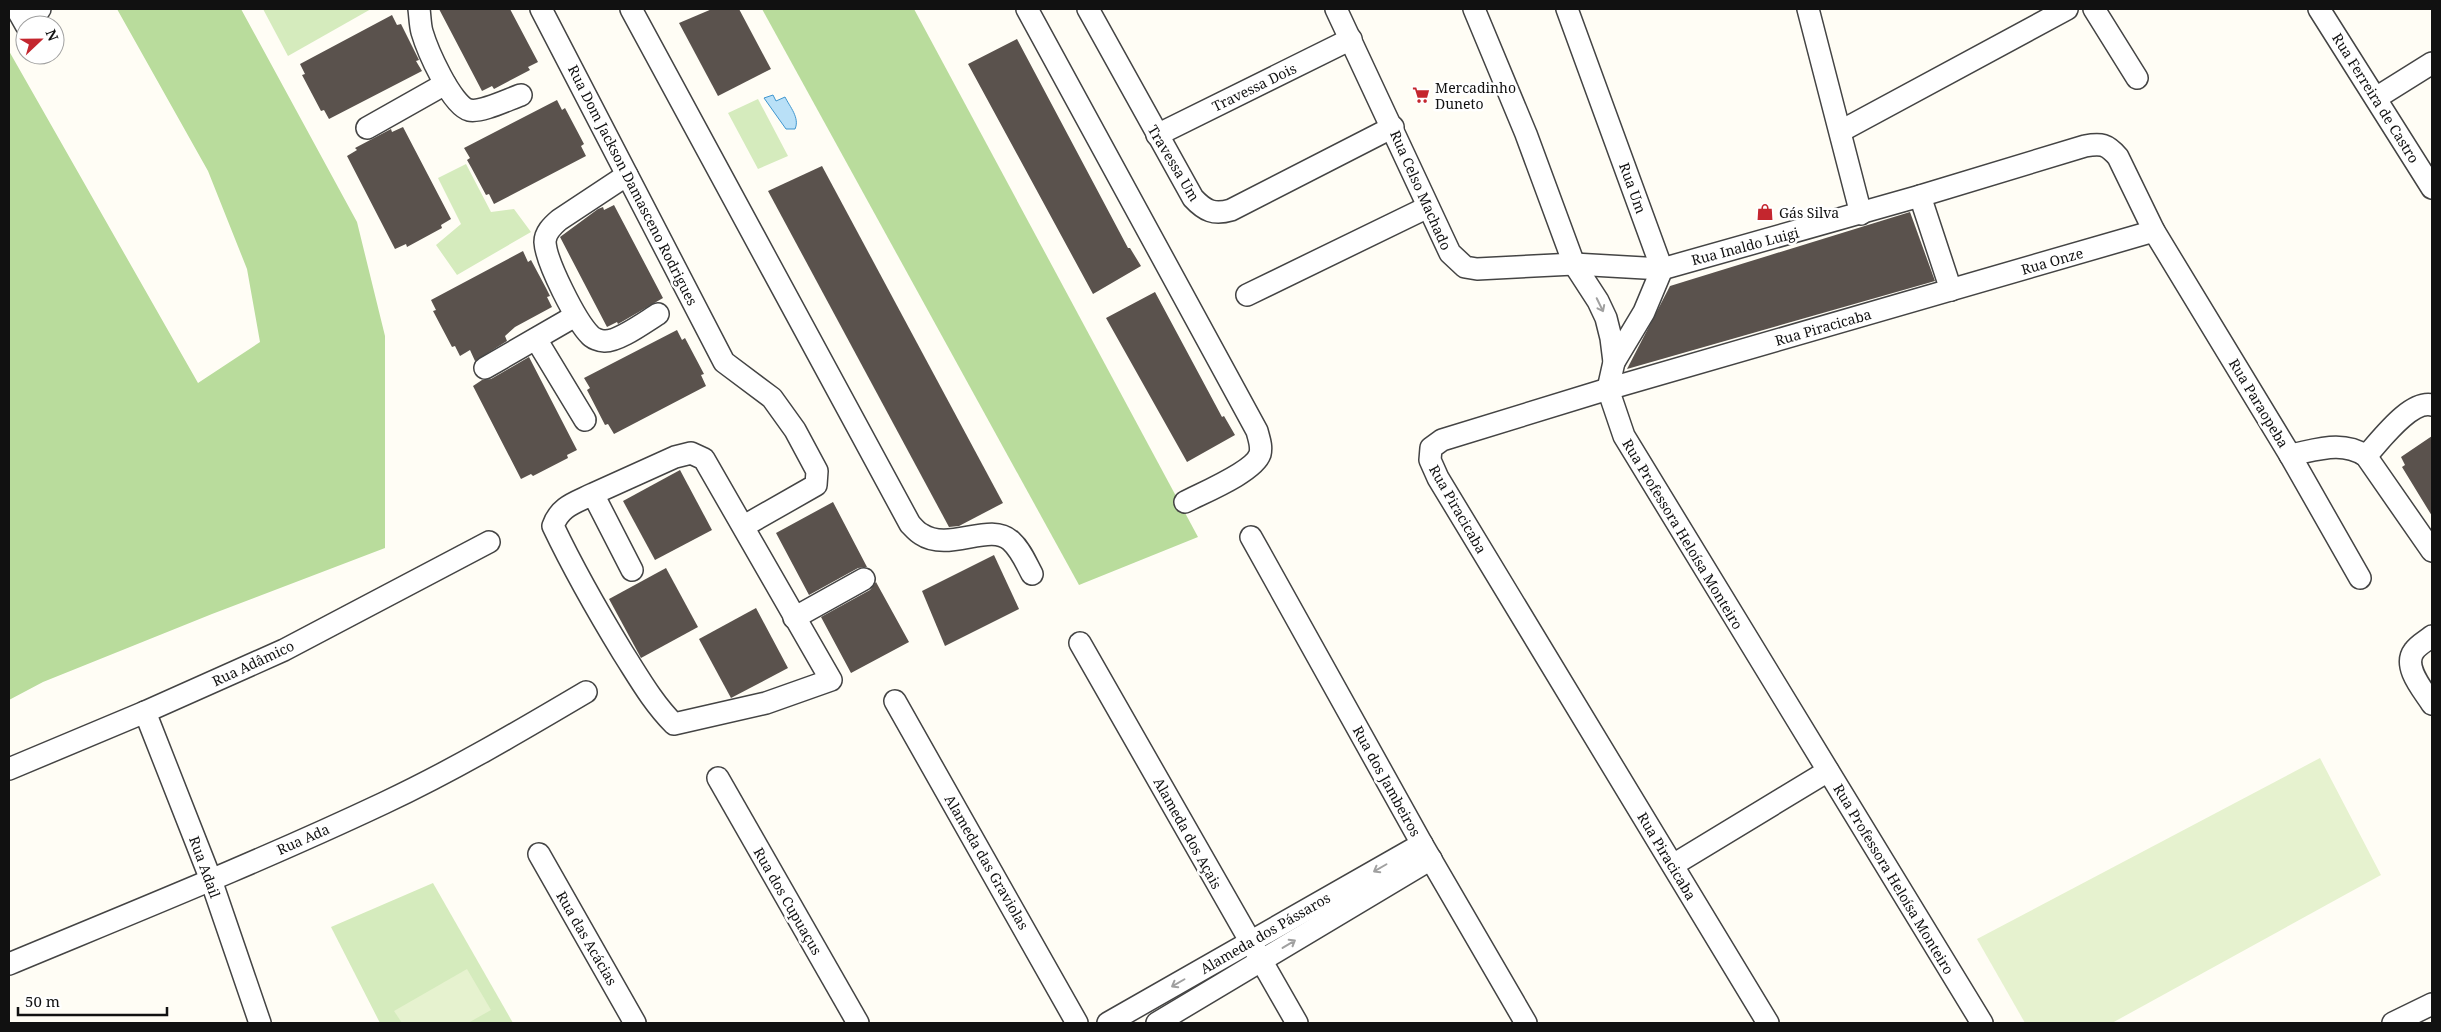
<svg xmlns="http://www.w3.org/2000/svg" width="2441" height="1032" viewBox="0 0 2441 1032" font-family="'Noto Serif',serif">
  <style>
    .green { fill: #d5ebbd }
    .forest { fill: #b9dc9c }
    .pitch { fill: #e6f2cf }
    .water { fill: #b9e0f7; stroke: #3f96cf }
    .building { fill: #5a524d }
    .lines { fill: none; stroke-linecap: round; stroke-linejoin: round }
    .minor-casing { stroke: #444; stroke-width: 24 }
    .minor { stroke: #fff; stroke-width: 21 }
    .oneway { stroke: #a0a0a0 }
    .labels { text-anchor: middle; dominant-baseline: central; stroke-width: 5; stroke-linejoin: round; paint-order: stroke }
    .street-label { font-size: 14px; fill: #111; stroke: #fff }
    .poi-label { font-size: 14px; fill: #111; stroke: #fff; text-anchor: start }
  </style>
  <rect width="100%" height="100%" fill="#fffdf5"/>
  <g class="green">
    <polygon points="263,9 371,9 288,56"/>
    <polygon points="758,99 788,156 758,169 728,113"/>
    <polygon points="466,164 491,212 514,209 531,232 457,275 436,245 461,224 438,178"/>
    <polygon points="433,883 513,1023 380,1023 331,927"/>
  </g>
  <g class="forest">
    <polygon points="117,9 241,9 357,222 385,336 385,548 212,614 43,682 9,700 9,51 198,383 260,342 247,269 208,171"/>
    <polygon points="762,9 914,9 1198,537 1079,585"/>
  </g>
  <g class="pitch">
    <polygon points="2320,758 2381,875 2112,1023 2025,1023 1977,939"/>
    <polygon points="467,969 491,1010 468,1023 402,1023 394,1011"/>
  </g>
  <path class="water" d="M773 95 776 101 785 97C790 107 800 118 795 129H786L764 98Z"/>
  <g class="building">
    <polygon points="439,9 510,9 538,62 528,67 530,70 494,89 492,86 482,91"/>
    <polygon points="712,9 739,9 771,69 718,96 679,23"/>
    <polygon points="392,15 397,25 401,24 419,60 416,61 422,71 329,119 324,110 321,111 302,75 305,74 300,64"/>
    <polygon points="1017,39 1128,248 1130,248 1141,266 1093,294 968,64"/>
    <polygon points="557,100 562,110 565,108 584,144 581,146 586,156 494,204 489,194 486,195 471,167 467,160 470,158 464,148"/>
    <polygon points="403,127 451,219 441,225 442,228 407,247 406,244 395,249 347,156 357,150 355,148 391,129 392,132"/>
    <polygon points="822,166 1003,503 959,526 949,527 768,191"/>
    <polygon points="614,205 663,298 618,324 617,322 607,327 560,237 598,209 603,207 604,210"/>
    <polygon points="1910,212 1935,281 1627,369 1670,286"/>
    <polygon points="523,251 528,262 531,260 546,288 550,296 547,297 552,307 515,327 505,336 507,341 475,361 470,350 460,356 455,346 452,347 433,311 436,310 431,300"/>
    <polygon points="1155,292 1222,417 1224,416 1235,435 1187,462 1106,318"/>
    <polygon points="677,330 682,340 685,338 704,374 701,375 706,386 614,434 608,424 605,425 587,390 590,388 584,378"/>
    <polygon points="529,357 577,450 567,455 568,458 533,476 531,474 521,479 473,386 482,380 491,379"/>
    <polygon points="2432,436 2432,516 2402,467 2405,465 2401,457"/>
    <polygon points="680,470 712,530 655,560 623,501"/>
    <polygon points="833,502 867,567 858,568 809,595 776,533"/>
    <polygon points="994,555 1019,609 945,646 922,591"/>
    <polygon points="666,568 698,627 641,658 609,599"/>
    <polygon points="876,582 909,642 851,673 821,617 870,590"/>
    <polygon points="756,608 788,668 731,698 699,639"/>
  </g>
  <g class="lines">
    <g class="minor-casing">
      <g id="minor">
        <polyline points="17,9 26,25 40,9"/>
        <path d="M419 9C420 16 420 25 422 32 427 49 451 105 469 110 481 113 509 99 521 95"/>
        <polyline points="541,9 724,362 772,398 795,430 817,471 816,485 744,526"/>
        <path d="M631 9 910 524C913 527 917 532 921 534 949 553 990 521 1011 541 1021 550 1026 563 1032 574"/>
        <path d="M1027 9 1257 431C1259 439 1262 446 1260 454 1254 472 1202 493 1185 502"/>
        <path d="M1088 9 1193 198C1205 211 1214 215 1231 210L1393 127"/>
        <polyline points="1336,9 1450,253 1465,267 1477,269 1574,264 1662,269 1920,196 1951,290"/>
        <polyline points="1474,9 1526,134 1574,264 1598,301 1606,318 1611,338 1614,362 1608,389 1624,436 1982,1023"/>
        <polyline points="1567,9 1662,269 1644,312 1614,362"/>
        <polyline points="1808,9 1861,214"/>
        <polyline points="2094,9 2137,78"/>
        <polyline points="2319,9 2432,188"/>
        <polyline points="2376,98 2432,63"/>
        <polyline points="367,128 445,84"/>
        <polyline points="1841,131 2067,9"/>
        <polyline points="1157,135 1351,39"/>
        <path d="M627 175 559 220C552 226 545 233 545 242 546 262 576 321 590 335 592 338 600 341 604 341 618 342 645 322 658 314"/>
        <path d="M1920 196 2085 146C2101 143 2107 144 2118 157L2154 231 2290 455 2360 578"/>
        <polyline points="1247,295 1428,207"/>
        <polyline points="536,339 585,420"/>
        <polyline points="485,368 575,316"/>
        <path d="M2290 455C2317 450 2342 440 2366 456L2432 551"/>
        <path d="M2366 456C2381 440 2410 400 2432 405"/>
        <path d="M593 494C575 503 560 506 553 526 574 570 598 612 623 653 639 678 653 703 674 724L766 703 831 680 704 459 691 453 675 457 593 494 632 570"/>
        <polyline points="1251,537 1422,844 1526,1023"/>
        <polyline points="794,618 864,579"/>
        <path d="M2432 636C2426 641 2418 645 2414 651 2402 667 2424 691 2432 704"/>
        <polyline points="1080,643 1297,1023"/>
        <polyline points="895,701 1077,1023"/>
        <polyline points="145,712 211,880 260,1023"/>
        <polyline points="9,769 145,712 284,650 489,542"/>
        <polyline points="718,778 858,1023"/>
        <polyline points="539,854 635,1023"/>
        <polyline points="1673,865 1828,771"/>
        <path d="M9 964C134 912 261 861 384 803 454 770 520 731 586 692"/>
        <polyline points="1108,1023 1422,844"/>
        <polyline points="1157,1023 1431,859"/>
        <polyline points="1768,1023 1438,478 1430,460 1431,448 1442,440 1608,389 2154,231"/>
        <polyline points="2393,1023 2432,1004"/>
      </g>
    </g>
    <use href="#minor" class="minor"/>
  </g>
  <defs><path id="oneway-shaft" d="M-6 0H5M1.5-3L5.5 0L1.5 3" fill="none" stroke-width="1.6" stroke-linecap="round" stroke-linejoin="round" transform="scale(1.25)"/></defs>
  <g class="oneway">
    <use href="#oneway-shaft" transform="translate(1600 305) rotate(64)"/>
    <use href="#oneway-shaft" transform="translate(1380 868) rotate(150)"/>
    <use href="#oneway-shaft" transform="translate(1289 944) rotate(-31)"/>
    <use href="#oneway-shaft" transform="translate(1178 983) rotate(150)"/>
  </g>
  <defs>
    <g id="supermarket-bare" transform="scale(1.35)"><path d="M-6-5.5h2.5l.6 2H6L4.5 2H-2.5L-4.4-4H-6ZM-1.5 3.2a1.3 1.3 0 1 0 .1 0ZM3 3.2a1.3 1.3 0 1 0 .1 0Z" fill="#c4262e" stroke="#fff" stroke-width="2.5" paint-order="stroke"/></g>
    <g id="shop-bare" transform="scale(1.35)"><path d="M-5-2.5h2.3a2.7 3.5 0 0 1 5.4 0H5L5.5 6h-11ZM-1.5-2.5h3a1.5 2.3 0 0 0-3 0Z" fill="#c4262e" stroke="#fff" stroke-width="2.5" paint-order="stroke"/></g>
  </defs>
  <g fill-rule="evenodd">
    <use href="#supermarket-bare" x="1421" y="95"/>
    <use href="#shop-bare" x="1765" y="212"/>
  </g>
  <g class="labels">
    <g class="street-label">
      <text transform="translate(1254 87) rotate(-26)">Travessa Dois</text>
      <text transform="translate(2376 98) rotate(58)">Rua Ferreira de Castro</text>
      <text transform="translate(1174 163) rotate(59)">Travessa Um</text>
      <text transform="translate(633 185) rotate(63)">Rua Dom Jackson Damasceno Rodrigues</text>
      <text transform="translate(1633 188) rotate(70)">Rua Um</text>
      <text transform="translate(1421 190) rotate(66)">Rua Celso Machado</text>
      <text transform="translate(1745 246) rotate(-15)">Rua Inaldo Luigi</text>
      <text transform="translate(2052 261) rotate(-16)">Rua Onze</text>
      <text transform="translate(1823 327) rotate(-16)">Rua Piracicaba</text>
      <text transform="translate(2259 403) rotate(59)">Rua Paraopeba</text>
      <text transform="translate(1458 509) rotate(60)">Rua Piracicaba</text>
      <text transform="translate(1683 534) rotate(59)">Rua Professora Heloísa Monteiro</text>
      <text transform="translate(253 663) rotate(-25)">Rua Adâmico</text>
      <text transform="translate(1387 781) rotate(61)">Rua dos Jambeiros</text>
      <text transform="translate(1188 833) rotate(61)">Alameda dos Açais</text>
      <text transform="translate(303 839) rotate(-24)">Rua Ada</text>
      <text transform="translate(1667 856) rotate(59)">Rua Piracicaba</text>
      <text transform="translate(987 862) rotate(60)">Alameda das Graviolas</text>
      <text transform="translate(205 867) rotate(70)">Rua Adail</text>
      <text transform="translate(1894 879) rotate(59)">Rua Professora Heloísa Monteiro</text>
      <text transform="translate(788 901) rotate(60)">Rua dos Cupuaçus</text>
      <text transform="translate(1265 933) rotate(-30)">Alameda dos Pássaros</text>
      <text transform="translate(587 938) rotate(60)">Rua das Acácias</text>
    </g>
    <g class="poi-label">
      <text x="1435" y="87">Mercadinho<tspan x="1435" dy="16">Duneto</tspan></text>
      <text x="1779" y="212">Gás Silva</text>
    </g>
  </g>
  <rect width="2441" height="1032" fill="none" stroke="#111111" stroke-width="20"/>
  <g transform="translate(40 40) rotate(68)"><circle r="24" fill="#ffffff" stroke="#a0a0a0"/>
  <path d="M0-4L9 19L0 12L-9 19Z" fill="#c4262e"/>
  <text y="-8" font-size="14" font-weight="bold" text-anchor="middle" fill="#111111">N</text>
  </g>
  <path d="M18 1007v8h149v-8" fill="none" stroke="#111111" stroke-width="2.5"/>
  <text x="25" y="1007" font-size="15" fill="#111111" stroke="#ffffff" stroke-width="4" paint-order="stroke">50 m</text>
</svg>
